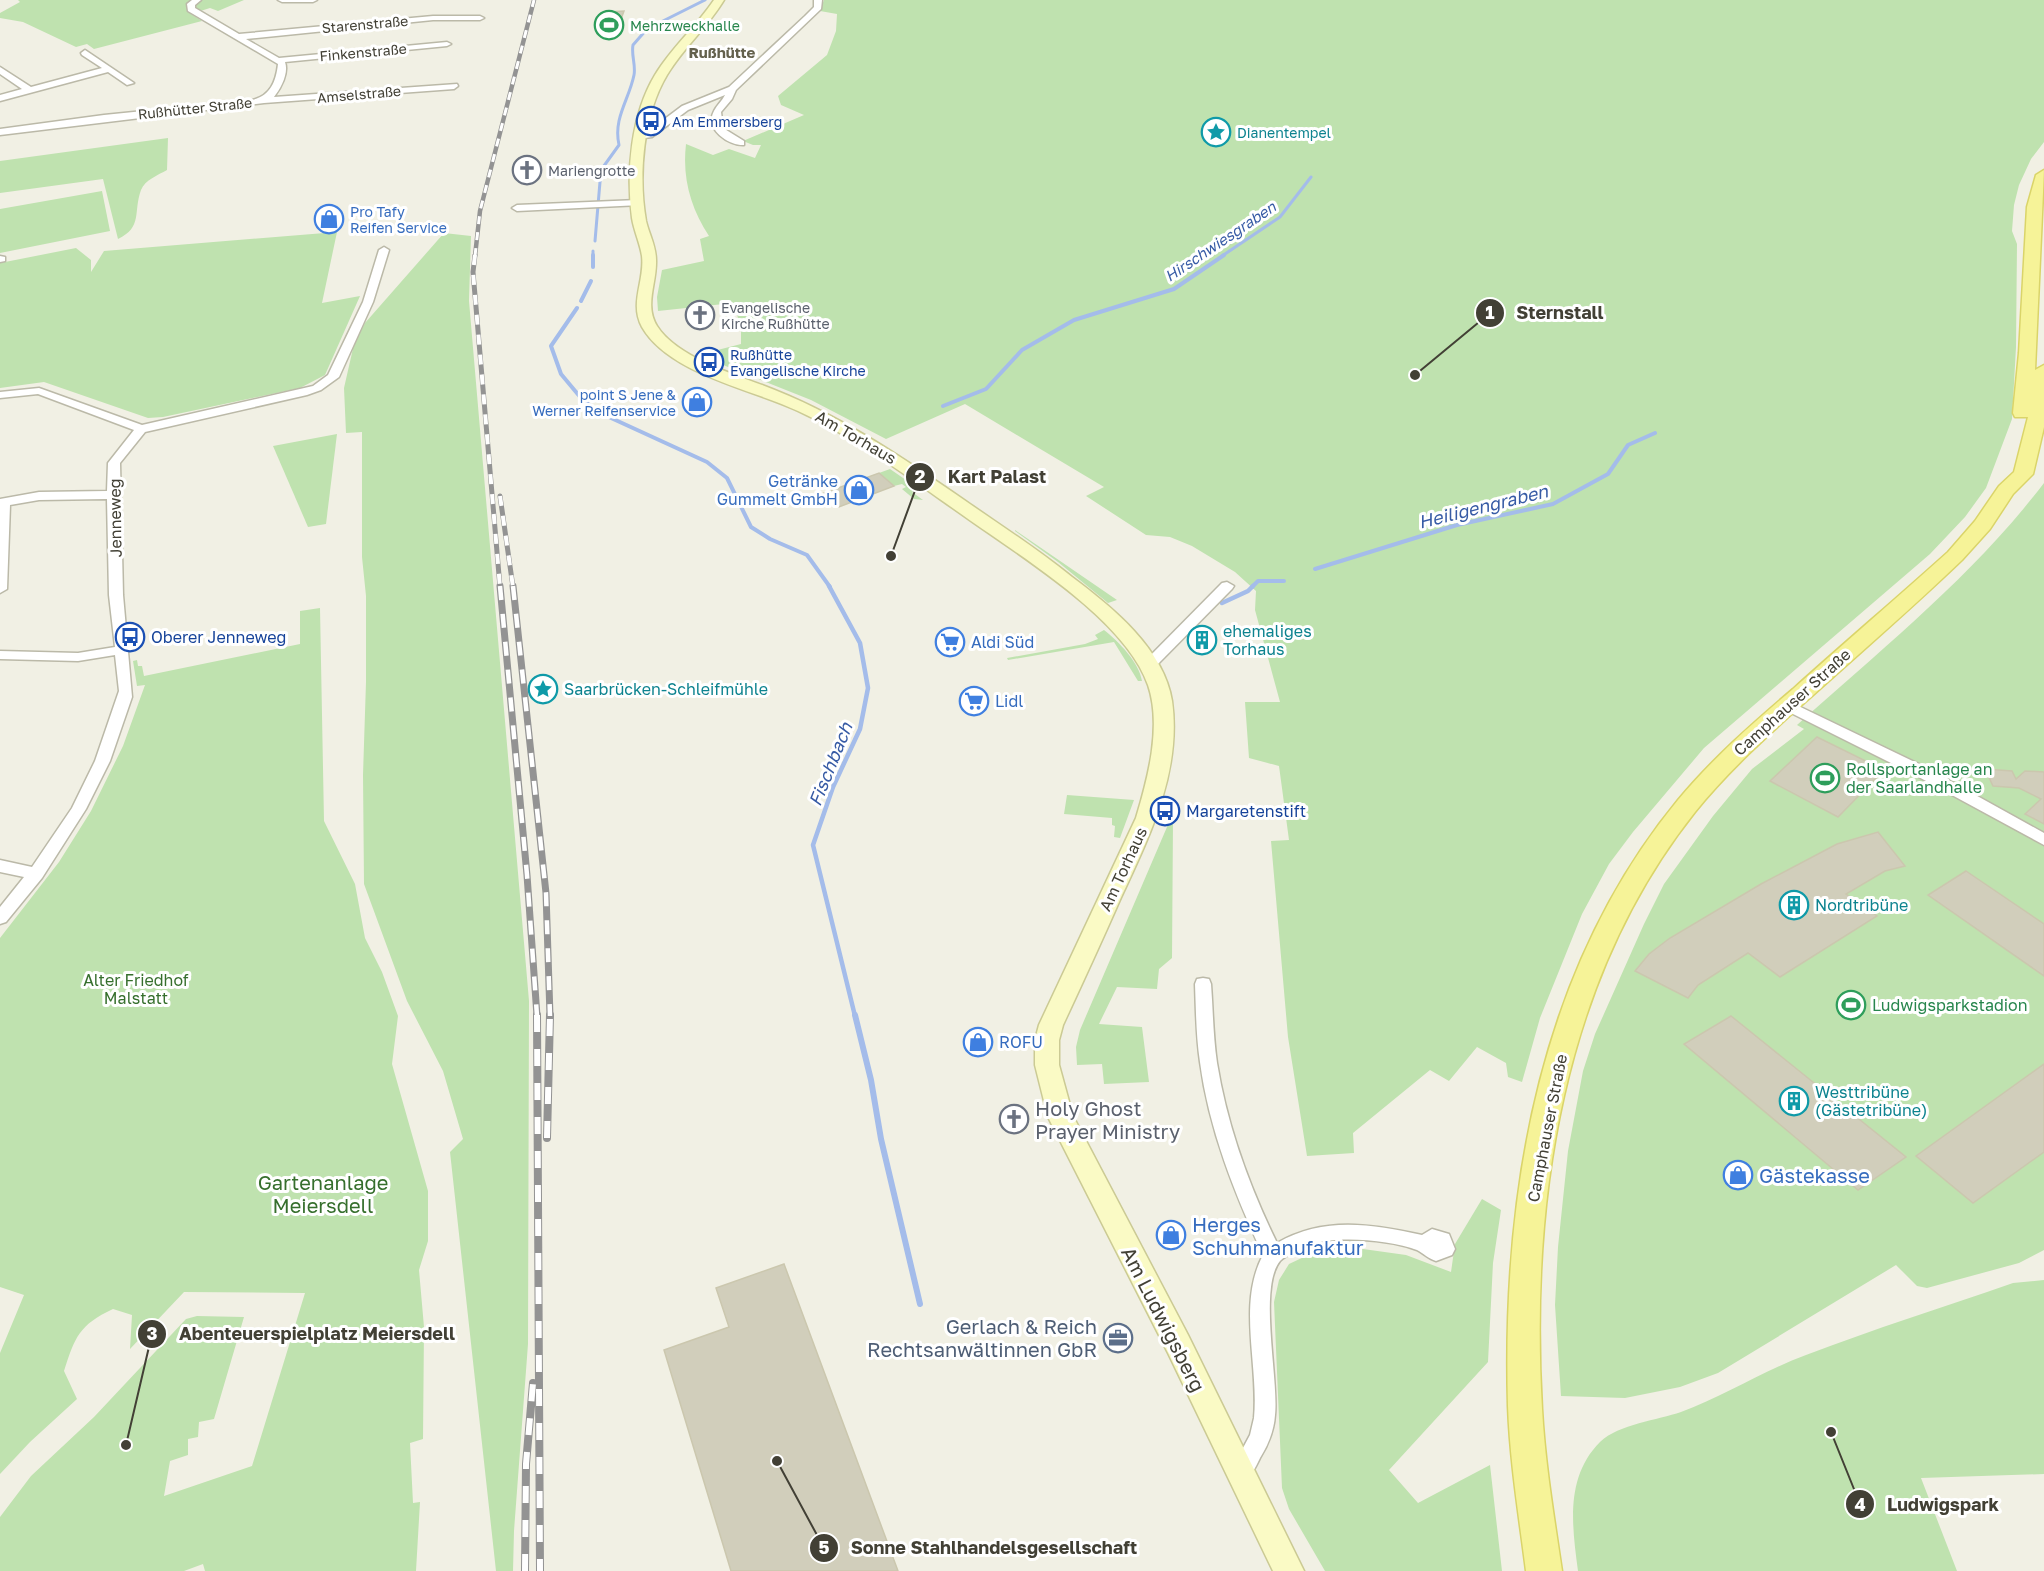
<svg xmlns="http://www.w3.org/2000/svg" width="2044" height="1571" viewBox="0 0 2044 1571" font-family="'Golos Text',sans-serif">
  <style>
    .green { fill: #bfe2af }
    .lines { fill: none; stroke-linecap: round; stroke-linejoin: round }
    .stream-far3 { stroke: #a4bcea; stroke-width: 3 }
    .stream-far2 { stroke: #a4bcea; stroke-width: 4 }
    .stream-far1 { stroke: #a4bcea; stroke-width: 4.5 }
    .stream { stroke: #a4bcea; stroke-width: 6 }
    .building { fill: #d1cebb; stroke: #cbc7ae; stroke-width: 1.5 }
    .minor-casing { stroke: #bbb9a8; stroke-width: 3 }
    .secondary-casing { stroke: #cbca94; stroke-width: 3 }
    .primary-casing { stroke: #dad469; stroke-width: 3 }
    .minor { fill: #fff; fill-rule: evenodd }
    .secondary { fill: #fafac5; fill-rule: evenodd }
    .primary { fill: #f6f398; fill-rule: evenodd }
    .rail-far3-casing { stroke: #939393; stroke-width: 4.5 }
    .rail-far2-casing { stroke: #939393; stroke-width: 5 }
    .rail-far1-casing { stroke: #939393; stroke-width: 7 }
    .rail-casing { stroke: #939393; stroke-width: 8 }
    .rail-far3 { stroke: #fff; stroke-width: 3; stroke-dasharray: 8; stroke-linecap: butt }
    .rail-far2 { stroke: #fff; stroke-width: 4; stroke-dasharray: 10; stroke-linecap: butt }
    .rail-far1 { stroke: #fff; stroke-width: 4.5; stroke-dasharray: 14; stroke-linecap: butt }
    .rail { stroke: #fff; stroke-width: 6; stroke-dasharray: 17; stroke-linecap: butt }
    .labels { text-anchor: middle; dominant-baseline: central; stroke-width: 6; stroke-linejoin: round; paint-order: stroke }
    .far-street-label { font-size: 14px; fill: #424035; stroke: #fff }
    .far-leisure-label { font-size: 14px; fill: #27864d; stroke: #fff; text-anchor: start }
    .far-transit-label { font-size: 14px; fill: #164399; stroke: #fff; text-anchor: start }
    .far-culture-label { font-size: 14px; fill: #0d838f; stroke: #fff; text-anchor: start }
    .far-worship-label { font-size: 14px; fill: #5b616d; stroke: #fff; text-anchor: start }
    .far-shop-label { font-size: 14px; fill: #366cbe; stroke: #fff; text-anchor: start }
    .far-neighbourhood-label { font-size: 15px; font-weight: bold; fill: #64614d; stroke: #fff }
    .far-water-label { font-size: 15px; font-style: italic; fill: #375ba5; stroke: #fff }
    .street-label { font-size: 16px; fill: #424035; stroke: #fff }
    .shop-label { font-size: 16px; fill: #366cbe; stroke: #fff; text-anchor: start }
    .culture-label { font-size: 16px; fill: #0d838f; stroke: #fff; text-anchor: start }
    .transit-label { font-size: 16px; fill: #164399; stroke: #fff; text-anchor: start }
    .leisure-label { font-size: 16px; fill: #27864d; stroke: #fff; text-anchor: start }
    .park-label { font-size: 16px; fill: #366f2d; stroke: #fff }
    .water-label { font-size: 18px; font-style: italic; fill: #375ba5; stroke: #fff }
    .near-worship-label { font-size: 20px; fill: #5b616d; stroke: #fff; text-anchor: start }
    .near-shop-label { font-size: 20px; fill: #366cbe; stroke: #fff; text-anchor: start }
    .near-park-label { font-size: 20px; fill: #366f2d; stroke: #fff }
    .near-street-label { font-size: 20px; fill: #424035; stroke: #fff }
    .near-service-label { font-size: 20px; fill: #4e5e75; stroke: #fff; text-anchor: end }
    .leader { fill: none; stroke: #424035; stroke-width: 2 }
    .callout-dot { fill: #424035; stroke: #fff; stroke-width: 2 }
    .mark-label { font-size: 18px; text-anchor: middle; font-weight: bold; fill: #fff }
    .callout-label { font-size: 18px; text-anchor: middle; font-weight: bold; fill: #424035; stroke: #fff; stroke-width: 6; stroke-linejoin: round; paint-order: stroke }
  </style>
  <rect width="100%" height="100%" fill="#f1f0e4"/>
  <g class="green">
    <polygon points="18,0 244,0 218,11 210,8 191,14 202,21 94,49 87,44 76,47 23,22 0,18 0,13 20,2"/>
    <path d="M824 0H2044V142L2031 159 2019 185 2014 205 2012 231 2017 244 2016 347 2012 419 1986 488 1965 517 1930 554 1704 748 1633 832 1609 864 1582 914 1540 1018 1522 1082 1508 1077 1506 1063 1477 1047 1449 1081 1430 1070 1353 1133 1354 1153 1307 1156 1288 1037 1271 841 1289 840 1279 766 1249 758 1245 702H1280L1255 610 1256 591 1235 572 1192 546 1170 537 1146 535 1086 496 1104 487 965 404 886 439 811 400 698 355 741 344V327L733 303 658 311 657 297 662 270 704 261 700 239 709 236C691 208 682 179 686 144L713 155 729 149 755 158 761 145H753L743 141 804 115 781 105 778 96 827 55 836 31 837 14 820 11Z"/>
    <path d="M168 138 167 170C158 175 145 180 141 190 133 212 143 227 118 239L103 179 0 193V161Z"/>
    <polygon points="102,191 110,231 0,253 0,209"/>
    <polygon points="337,232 322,303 360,296 325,375 300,388 163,417 148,418 44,382 0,388 0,263 76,248 91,260 91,272 104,251"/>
    <polygon points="444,233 471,236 469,301 529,1001 528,1344 514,1531 513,1571 496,1571 450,1152 463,1139 443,1071 407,1001 364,884 363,775 366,682 366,596 362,557 362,432 346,433 344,388 354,344 365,323"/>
    <polygon points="337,434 326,524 308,527 273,446"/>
    <polygon points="890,469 919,489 912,492 923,500 914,499 902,489 906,487 902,484 894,486 879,473"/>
    <path d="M2044 483V1250L2019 1263 1927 1288 1917 1286 1896 1265 1718 1373 1680 1387 1625 1398 1561 1396 1555 1305 1558 1247 1568 1151 1583 1071 1595 1034 1644 924 1664 884 1713 816 1752 769 1804 729 1797 725C1883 648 1974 575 2044 483Z"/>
    <polygon points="1015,531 1015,530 1117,600 1108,603 1058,562"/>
    <path d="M320 608 324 821 355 884 365 938 382 972 398 1016 392 1064 428 1191V1241L419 1270 424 1327 423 1439 410 1443 413 1503 420 1502 416 1571H205L203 1564 184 1571H0V1517L31 1476 94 1417 186 1319 197 1316 244 1317 214 1419 199 1422 198 1437 188 1439V1455L170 1461 164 1496 252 1466 305 1293 184 1292 130 1349 132 1315 113 1309C79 1325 75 1337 64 1371L77 1399 30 1442 0 1474V1353L24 1295 0 1287V938L59 862 91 811 123 746 145 685 137 686 133 661 137 660 138 666H142L144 676 300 644V611Z"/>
    <path d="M1104 630C1119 642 1139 662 1142 681H1138L1114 642 1008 660 1007 658 1085 644 1098 639 1095 635Z"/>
    <polygon points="1067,795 1134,800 1120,838 1114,837 1115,826 1112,825 1112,818 1064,814"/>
    <polygon points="1170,820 1173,821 1172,958 1159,969 1157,989 1117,987 1099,1024 1142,1027 1149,1082 1104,1084 1102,1064 1077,1065 1076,1047 1080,1030"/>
    <polygon points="1482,1199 1501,1210 1493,1263 1488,1362 1389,1470 1418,1503 1490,1465 1502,1571 1325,1571 1289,1509 1282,1488 1274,1302 1279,1280 1289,1264 1323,1248 1363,1249 1406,1255 1451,1272 1455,1244"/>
    <path d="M2044 1280V1474L1921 1478 1957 1571H1578C1572 1526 1565 1477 1600 1442 1619 1424 1658 1420 1681 1412 1724 1396 1763 1371 1806 1355 1874 1329 1944 1307 2013 1283Z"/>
  </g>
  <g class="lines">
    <g class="stream-far3">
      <path d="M595 241 601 170 619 145C613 118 629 100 634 75 636 65 631 55 633 45L647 29 705 0"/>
      <polyline points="593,251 593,256"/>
      <polyline points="1222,256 1280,217 1311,177"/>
    </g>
    <g class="stream-far2">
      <polyline points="593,255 593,267"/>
      <polyline points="581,301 591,281"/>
      <polyline points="577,308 551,346 561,374 581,398 598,412 707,462 727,478 751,527 770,539 807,555 830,587"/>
      <polyline points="943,406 986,389 1022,350 1074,320 1174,289 1224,255"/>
      <polyline points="1315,569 1457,525 1553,504 1608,474 1628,445 1655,433"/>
      <polyline points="1252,587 1258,581 1284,581"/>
    </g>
    <g class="stream-far1">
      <polyline points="829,586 860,643 868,688 860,729 833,787 813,845 855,1016"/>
      <polyline points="1222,603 1248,591 1253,586"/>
    </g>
    <polyline class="stream" points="855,1015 871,1080 881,1139 920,1304"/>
  </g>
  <g class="building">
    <polygon points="624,11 617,30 599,30 606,12"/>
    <polygon points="879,473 894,486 839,507 824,493"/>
    <polygon points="1817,737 1884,770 1838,817 1770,781"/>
    <polygon points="1985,769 2012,771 2016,779 2025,771 2044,772 2044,824 2025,814 2041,799 2019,788 1993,786"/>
    <polygon points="1878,832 1905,866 1885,871 1846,894 1877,916 1780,977 1748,953 1698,985 1688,998 1635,971 1649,954 1670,938 1761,884 1837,844"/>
    <polygon points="1966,871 2044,924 2044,976 1928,895"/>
    <polygon points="1731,1016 1906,1157 1858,1190 1684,1044"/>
    <polygon points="2044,1064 2044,1152 1973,1203 1916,1156"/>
    <polygon points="784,1264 898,1571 731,1571 664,1350 729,1327 716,1288"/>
  </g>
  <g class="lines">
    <g class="minor-casing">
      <g id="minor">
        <path d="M192 0H201L195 5V8L239 34 433 16H480L484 18 480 20H433L246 39 279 58 447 42 451 44 447 46 285 62C289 73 281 88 274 97L457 84 458 86 454 89 264 103 0 135V129L104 115 252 100C270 96 276 82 278 64L188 11 187 4Z"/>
        <polygon points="278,0 317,0 313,2 282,2"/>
        <path d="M814 0H822L821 9 736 90 732 99 721 112 723 128 744 141V145C729 146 704 129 714 111 717 105 722 101 725 95L688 110 652 137 637 139V135L646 133 682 106 729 87 805 16 814 7Z"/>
        <polygon points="85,50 134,83 127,85 108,72 0,101 0,95 22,89 0,74 0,67 31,87 102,68 82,55 81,53"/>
        <polygon points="638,200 643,203 641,205 517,211 512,208 517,205"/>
        <polygon points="384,247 389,250 373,302 339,377 321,390 307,395 145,432 120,463 123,595 132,697 110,761 86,809 42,878 6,922 0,924 0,907 24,877 0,872 0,860 32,867 72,808 95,761 119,691 115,655 78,661 0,659 0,651 78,653 115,647 109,595 107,499 39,500 10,505 7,589 0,593 0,499 39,492 107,491 108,463 134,430 38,394 0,398 0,392 39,388 142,425 313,386 328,375 363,302 379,250"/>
        <polygon points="0,256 5,257 5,261 0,262"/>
        <polygon points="1227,582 1234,586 1232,589 1153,669 1143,669 1141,666 1143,663 1222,583"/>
        <polygon points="1788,701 1925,767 2044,833 2044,845 1915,775 1783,709 1781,706"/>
        <path d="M1203 978 1209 979 1211 984C1213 1010 1213 1036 1217 1063 1227 1125 1249 1186 1277 1243 1324 1216 1371 1224 1422 1235L1432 1229 1449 1234 1455 1249 1452 1255 1436 1261C1429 1259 1423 1253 1417 1250 1389 1240 1331 1234 1304 1247 1297 1251 1286 1255 1280 1261 1258 1288 1279 1380 1275 1415 1274 1431 1268 1445 1260 1458 1255 1468 1251 1478 1241 1482L1233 1479 1230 1472 1250 1435 1254 1418C1259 1365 1237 1304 1263 1255 1235 1194 1209 1130 1200 1062 1196 1036 1196 1010 1195 984L1197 979Z"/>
      </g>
    </g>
    <g class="secondary-casing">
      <path id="secondary" d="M714 0H724C708 27 683 48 667 75 643 115 638 176 646 221 649 234 656 246 656 260 657 283 644 305 657 326 676 356 730 373 762 385 837 413 902 457 967 502 1003 527 1039 550 1072 577 1112 607 1164 649 1172 701 1182 773 1148 839 1119 902 1101 943 1082 984 1063 1025L1059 1040V1065L1073 1116 1188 1335 1304 1571H1273L1168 1353 1048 1117 1035 1065V1040L1039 1025 1136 818C1148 778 1162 726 1148 685 1125 619 1020 556 964 516 911 479 858 439 798 411 752 389 669 374 642 327 629 303 645 281 642 256 640 243 634 231 632 218 626 172 631 115 655 75 671 48 696 27 714 0Z"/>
    </g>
    <g class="primary-casing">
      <path id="primary" d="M2044 170 2035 370 2044 365V427L2033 474 2013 494 1990 529 1962 560C1913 607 1861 652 1811 697 1770 733 1729 770 1695 812 1562 979 1530 1202 1542 1409 1545 1463 1554 1517 1562 1571H1526C1519 1516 1510 1462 1508 1406 1502 1193 1539 969 1678 800 1712 759 1753 723 1793 689 1844 643 1897 598 1948 552L1975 521 1999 486 2014 472 2028 417H2015L2013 413 2019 353 2027 207 2036 175Z"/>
    </g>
    <use href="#minor" class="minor"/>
    <use href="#secondary" class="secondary"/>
    <use href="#primary" class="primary"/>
    <g class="rail-far3-casing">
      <polyline id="rail-far3" points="475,256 480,211 534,0"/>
    </g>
    <g class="rail-far2-casing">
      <g id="rail-far2">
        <polyline points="475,255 473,272 500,587"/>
        <polyline points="500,496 513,587"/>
      </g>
    </g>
    <g class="rail-far1-casing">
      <g id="rail-far1">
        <polyline points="500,586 527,875 537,1016"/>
        <polyline points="513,586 546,893 550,1016"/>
      </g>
    </g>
    <g class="rail-casing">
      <g id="rail">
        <polyline points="537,1015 540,1571"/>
        <polyline points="547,1138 550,1015"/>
        <polyline points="525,1571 526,1464 533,1383"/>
      </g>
    </g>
    <use href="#rail-far3" class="rail-far3"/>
    <use href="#rail-far2" class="rail-far2"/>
    <use href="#rail-far1" class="rail-far1"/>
    <use href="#rail" class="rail"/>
  </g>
  <defs>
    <g id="stadium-ring" transform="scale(1.5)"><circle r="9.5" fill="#fff" stroke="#2e9e5b" stroke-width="1.5"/><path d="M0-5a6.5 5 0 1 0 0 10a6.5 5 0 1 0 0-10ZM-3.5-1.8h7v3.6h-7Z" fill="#2e9e5b"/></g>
    <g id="bus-ring" transform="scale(1.5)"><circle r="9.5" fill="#fff" stroke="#1a4fb4" stroke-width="1.5"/><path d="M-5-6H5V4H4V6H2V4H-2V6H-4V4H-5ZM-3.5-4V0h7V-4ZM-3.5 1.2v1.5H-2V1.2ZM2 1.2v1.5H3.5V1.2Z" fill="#1a4fb4"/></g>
    <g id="sight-ring" transform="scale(1.5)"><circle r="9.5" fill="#fff" stroke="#0f9aa8" stroke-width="1.5"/><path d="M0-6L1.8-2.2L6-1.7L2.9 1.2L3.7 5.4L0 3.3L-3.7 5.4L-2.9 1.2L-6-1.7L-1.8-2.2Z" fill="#0f9aa8"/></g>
    <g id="church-ring" transform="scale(1.5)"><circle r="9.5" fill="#fff" stroke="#6b7280" stroke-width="1.5"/><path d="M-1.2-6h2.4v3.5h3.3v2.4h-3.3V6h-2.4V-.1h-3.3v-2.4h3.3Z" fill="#6b7280"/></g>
    <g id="shop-ring" transform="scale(1.5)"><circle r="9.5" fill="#fff" stroke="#3f7fe0" stroke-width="1.5"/><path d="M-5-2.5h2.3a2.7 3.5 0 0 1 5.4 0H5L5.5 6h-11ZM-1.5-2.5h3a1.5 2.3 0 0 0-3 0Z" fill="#3f7fe0"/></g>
    <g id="building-ring" transform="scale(1.5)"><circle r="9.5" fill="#fff" stroke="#0f9aa8" stroke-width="1.5"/><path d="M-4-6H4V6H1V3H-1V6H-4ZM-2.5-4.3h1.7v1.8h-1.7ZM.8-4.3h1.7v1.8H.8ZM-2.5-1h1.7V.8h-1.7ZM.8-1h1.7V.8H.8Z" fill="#0f9aa8"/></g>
    <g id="supermarket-ring" transform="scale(1.5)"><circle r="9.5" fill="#fff" stroke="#3f7fe0" stroke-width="1.5"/><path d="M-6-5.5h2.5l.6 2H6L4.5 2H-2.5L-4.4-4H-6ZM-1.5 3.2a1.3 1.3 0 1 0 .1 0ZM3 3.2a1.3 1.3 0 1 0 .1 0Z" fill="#3f7fe0"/></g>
    <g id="office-ring" transform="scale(1.5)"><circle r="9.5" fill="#fff" stroke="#5c6f8a" stroke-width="1.5"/><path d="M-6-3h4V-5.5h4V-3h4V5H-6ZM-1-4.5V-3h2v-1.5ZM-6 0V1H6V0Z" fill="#5c6f8a"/></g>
  </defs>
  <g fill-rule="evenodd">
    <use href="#stadium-ring" x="609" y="25"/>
    <use href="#bus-ring" x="651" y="121"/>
    <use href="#sight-ring" x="1216" y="132"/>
    <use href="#church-ring" x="527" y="170"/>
    <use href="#shop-ring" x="329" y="219"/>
    <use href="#church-ring" x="700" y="315"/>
    <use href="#bus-ring" x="709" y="362"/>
    <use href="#shop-ring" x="697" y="402"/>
    <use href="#shop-ring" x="859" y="490"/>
    <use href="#bus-ring" x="130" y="637"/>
    <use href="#building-ring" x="1202" y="640"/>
    <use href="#supermarket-ring" x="950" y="642"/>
    <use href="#sight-ring" x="543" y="689"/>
    <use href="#supermarket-ring" x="974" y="701"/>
    <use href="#stadium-ring" x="1825" y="778"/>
    <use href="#bus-ring" x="1165" y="811"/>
    <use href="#building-ring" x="1794" y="905"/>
    <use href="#stadium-ring" x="1851" y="1005"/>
    <use href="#shop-ring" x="978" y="1042"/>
    <use href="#building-ring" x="1794" y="1101"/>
    <use href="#church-ring" x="1014" y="1119"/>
    <use href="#shop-ring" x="1738" y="1175"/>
    <use href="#shop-ring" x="1171" y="1235"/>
    <use href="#office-ring" x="1118" y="1338"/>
  </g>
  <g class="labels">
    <g class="far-street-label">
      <text transform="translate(365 24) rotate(-5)">Starenstraße</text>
      <text transform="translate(363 52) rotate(-5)">Finkenstraße</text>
      <text transform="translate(359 94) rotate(-5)">Amselstraße</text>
      <text transform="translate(195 108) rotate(-6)">Rußhütter Straße</text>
    </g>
    <g class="far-leisure-label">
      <text x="630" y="25">Mehrzweckhalle</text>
    </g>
    <g class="far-transit-label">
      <text x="672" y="121">Am Emmersberg</text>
      <text x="730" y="354">Rußhütte<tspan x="730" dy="16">Evangelische Kirche</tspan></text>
    </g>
    <g class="far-culture-label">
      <text x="1237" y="132">Dianentempel</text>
    </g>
    <g class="far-worship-label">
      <text x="548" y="170">Mariengrotte</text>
      <text x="721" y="307">Evangelische<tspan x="721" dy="16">Kirche Rußhütte</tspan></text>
    </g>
    <g class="far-shop-label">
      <text x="350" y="211">Pro Tafy<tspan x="350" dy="16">Reifen Service</tspan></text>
      <text x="676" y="394" text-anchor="end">point S Jene &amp;<tspan x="676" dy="16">Werner Reifenservice</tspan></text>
    </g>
    <g class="far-neighbourhood-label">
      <text x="722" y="52">Rußhütte</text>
    </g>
    <g class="far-water-label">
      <text transform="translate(1220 241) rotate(-34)">Hirschwiesgraben</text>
    </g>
    <g class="street-label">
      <text transform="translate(856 437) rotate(30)">Am Torhaus</text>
      <text transform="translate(115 518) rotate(-91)">Jenneweg</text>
      <text transform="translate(1792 702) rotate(-42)">Camphauser Straße</text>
      <text transform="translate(1123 869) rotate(-65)">Am Torhaus</text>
      <text transform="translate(1547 1128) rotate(-79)">Camphauser Straße</text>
    </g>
    <g class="shop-label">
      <text x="838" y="481" text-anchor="end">Getränke<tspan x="838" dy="18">Gummelt GmbH</tspan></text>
      <text x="971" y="642">Aldi Süd</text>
      <text x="995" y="701">Lidl</text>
      <text x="999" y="1042">ROFU</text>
    </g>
    <g class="culture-label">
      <text x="1223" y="631">ehemaliges<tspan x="1223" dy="18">Torhaus</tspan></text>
      <text x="564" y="689">Saarbrücken-Schleifmühle</text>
      <text x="1815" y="905">Nordtribüne</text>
      <text x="1815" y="1092">Westtribüne<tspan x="1815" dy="18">(Gästetribüne)</tspan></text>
    </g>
    <g class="transit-label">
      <text x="151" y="637">Oberer Jenneweg</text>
      <text x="1186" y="811">Margaretenstift</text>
    </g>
    <g class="leisure-label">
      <text x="1846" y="769">Rollsportanlage an<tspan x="1846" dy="18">der Saarlandhalle</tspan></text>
      <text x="1872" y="1005">Ludwigsparkstadion</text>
    </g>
    <g class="park-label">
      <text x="136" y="980">Alter Friedhof<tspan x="136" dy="18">Malstatt</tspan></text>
    </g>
    <g class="water-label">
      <text transform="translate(1483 506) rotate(-14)">Heiligengraben</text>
      <text transform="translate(830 764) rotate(-68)">Fischbach</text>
    </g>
    <g class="near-worship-label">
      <text x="1035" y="1108">Holy Ghost<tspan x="1035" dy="23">Prayer Ministry</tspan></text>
    </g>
    <g class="near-shop-label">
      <text x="1759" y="1175">Gästekasse</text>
      <text x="1192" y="1224">Herges<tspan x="1192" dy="23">Schuhmanufaktur</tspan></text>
    </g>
    <g class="near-park-label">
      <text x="323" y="1182">Gartenanlage<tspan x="323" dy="23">Meiersdell</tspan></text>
    </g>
    <g class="near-street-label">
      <text transform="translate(1164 1319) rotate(63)">Am Ludwigsberg</text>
    </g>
    <g class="near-service-label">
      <text x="1097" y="1326">Gerlach &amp; Reich<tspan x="1097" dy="23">Rechtsanwältinnen GbR</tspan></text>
    </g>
  </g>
  <path class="leader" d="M1415 375L1490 313M891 556L920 477M126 1445L152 1334M1831 1432L1860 1504M777 1461L824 1548"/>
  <g class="callout-dot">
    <circle cx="1415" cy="375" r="6"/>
    <circle cx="891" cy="556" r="6"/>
    <circle cx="126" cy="1445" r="6"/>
    <circle cx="1831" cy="1432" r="6"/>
    <circle cx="777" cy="1461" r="6"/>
    <circle cx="1490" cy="313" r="15"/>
    <circle cx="920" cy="477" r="15"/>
    <circle cx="152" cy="1334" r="15"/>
    <circle cx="1860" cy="1504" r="15"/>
    <circle cx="824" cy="1548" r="15"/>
  </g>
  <g class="mark-label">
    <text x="1490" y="319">1</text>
    <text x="920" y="483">2</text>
    <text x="152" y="1340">3</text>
    <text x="1860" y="1511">4</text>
    <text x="824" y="1554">5</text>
  </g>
  <g class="callout-label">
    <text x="1560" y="319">Sternstall</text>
    <text x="997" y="483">Kart Palast</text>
    <text x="317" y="1340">Abenteuerspielplatz Meiersdell</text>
    <text x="1943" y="1511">Ludwigspark</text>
    <text x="994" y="1554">Sonne Stahlhandelsgesellschaft</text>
  </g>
</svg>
